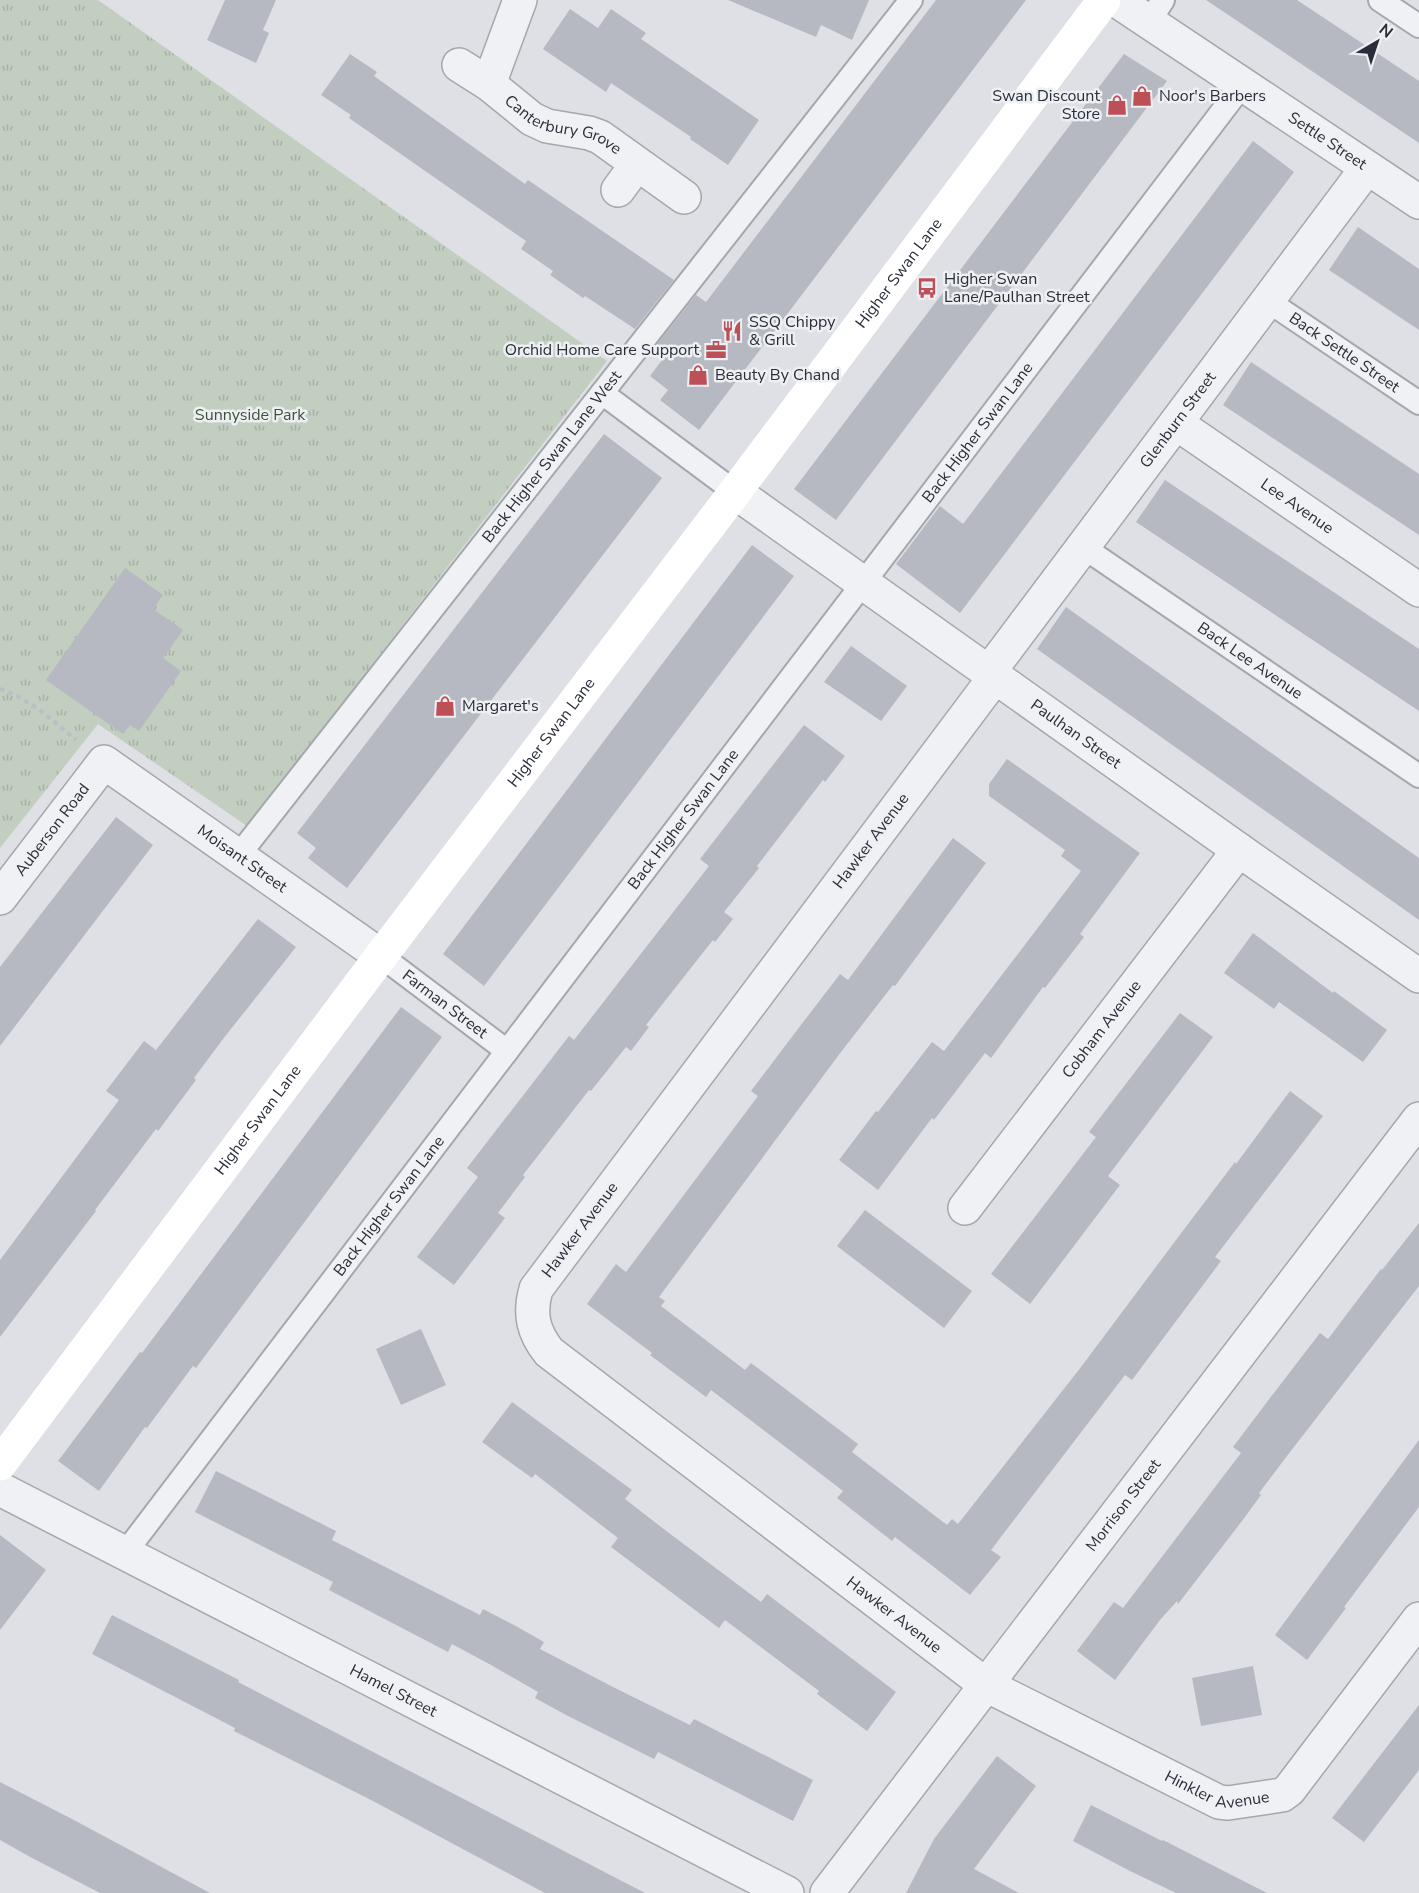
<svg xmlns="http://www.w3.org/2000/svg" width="1419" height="1893" viewBox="0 0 1419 1893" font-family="'Nunito Sans',sans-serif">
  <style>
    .park { fill: url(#park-tufts) }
    .building { fill: #b6b9c2 }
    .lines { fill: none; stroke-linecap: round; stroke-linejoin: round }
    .lane-casing { stroke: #a4a7ae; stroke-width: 26 }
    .street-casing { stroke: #a4a7ae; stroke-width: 36 }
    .path { stroke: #bcbec4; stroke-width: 4; stroke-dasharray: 4.5 4.5; stroke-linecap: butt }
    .lane { stroke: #f0f1f4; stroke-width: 22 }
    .street { stroke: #f0f1f4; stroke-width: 33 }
    .secondary { stroke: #fff; stroke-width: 33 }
    .labels { text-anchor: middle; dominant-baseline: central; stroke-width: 5; stroke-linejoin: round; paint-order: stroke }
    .poi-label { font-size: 16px; fill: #292e3a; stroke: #edeff3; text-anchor: start }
    .street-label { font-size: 16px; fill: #292e3a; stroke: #edeff3 }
    .park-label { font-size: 16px; fill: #3b5438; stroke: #edeff3 }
  </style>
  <defs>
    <pattern id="park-tufts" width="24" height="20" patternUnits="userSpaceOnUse" patternTransform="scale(1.5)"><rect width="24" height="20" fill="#c2cec0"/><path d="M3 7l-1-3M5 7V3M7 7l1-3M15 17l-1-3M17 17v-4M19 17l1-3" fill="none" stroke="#a7b1a6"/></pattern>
  </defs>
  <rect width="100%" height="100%" fill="#dee0e5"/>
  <polygon class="park" points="0,0 98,0 607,361 247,826 98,724 0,848"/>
  <g class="building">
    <polygon points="225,0 276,0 263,30 269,33 256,63 207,40"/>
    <polygon points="728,0 869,0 852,40 821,25 816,37"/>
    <polygon points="936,0 1026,0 699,430 660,400 668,390 650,376 668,352 657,344 696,295 706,302"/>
    <polygon points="1206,0 1297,0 1419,81 1419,143"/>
    <polygon points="570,9 598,28 611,9 646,33 641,39 759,120 728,165 690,139 691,137 611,83 606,92 543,49"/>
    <polygon points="350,54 377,72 374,76 525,184 528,180 674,280 635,329 585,296 583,298 550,275 553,271 521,249 526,241 349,118 351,115 321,95"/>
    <polygon points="1124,54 1167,81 836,520 794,489"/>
    <polygon points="1253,141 1294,172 960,613 896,564 940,506 963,524"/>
    <polygon points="1358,227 1419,269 1419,330 1329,270"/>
    <polygon points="1251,362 1419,474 1419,535 1223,405"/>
    <polygon points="604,434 662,478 347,888 308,858 316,848 297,833"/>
    <polygon points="1165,480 1419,649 1419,711 1136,522"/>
    <polygon points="752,545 794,576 484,986 443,954"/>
    <polygon points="125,568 163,595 153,609 183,630 163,658 181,671 139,731 130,725 123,734 46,680"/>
    <polygon points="1066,607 1419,858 1419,920 1037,649"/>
    <polygon points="851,646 907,686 881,721 824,682"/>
    <polygon points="804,725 845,756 825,782 823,780 757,866 759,868 724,912 733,919 715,942 713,940 646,1025 649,1027 631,1051 626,1047 591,1091 589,1090 523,1175 525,1177 498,1213 505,1218 454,1285 417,1257 478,1177 467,1168 569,1036 574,1040 709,866 700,859"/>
    <polygon points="1007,759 1140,853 1080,934 1084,937 1045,988 1043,987 991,1058 985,1053 934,1120 932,1118 878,1190 839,1160 876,1111 878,1112 932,1042 944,1051 1081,871 1061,856 1065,850 989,796 989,784"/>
    <polygon points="116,817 153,845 0,1046 0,967"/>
    <polygon points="953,838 986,863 895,986 893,985 841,1052 659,1297 665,1301 661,1306 745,1370 751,1363 858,1444 852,1452 947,1525 952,1519 958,1524 1081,1367 1182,1232 1235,1162 1236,1164 1290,1091 1323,1116 1215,1257 1221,1261 1132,1380 1125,1375 991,1550 1001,1557 970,1595 895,1537 892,1541 837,1498 843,1491 804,1461 711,1390 706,1397 650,1355 652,1353 587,1304 616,1264 626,1272 758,1096 751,1091 788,1042 840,974 848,980"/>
    <polygon points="258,919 296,947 223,1039 194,1078 196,1080 158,1131 156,1129 95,1210 96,1211 0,1337 0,1260 119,1100 106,1091 144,1041 156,1050"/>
    <polygon points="1253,933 1333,993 1334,991 1387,1030 1363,1062 1279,1002 1274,1009 1224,973"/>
    <polygon points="401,1007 442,1037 196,1368 193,1366 147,1428 145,1427 99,1491 58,1461 140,1352 142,1353"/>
    <polygon points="1180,1013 1213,1037 1108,1176 1120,1185 1030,1304 991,1274 1096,1137 1089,1132"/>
    <polygon points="865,1210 972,1291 944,1328 837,1246"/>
    <polygon points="1419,1223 1419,1286 1290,1452 1259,1493 1261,1495 1242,1521 1178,1604 1177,1601 1160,1620 1115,1680 1077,1651 1114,1602 1123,1608 1241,1453 1233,1447 1270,1398 1320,1333 1328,1339 1381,1269 1382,1270"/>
    <polygon points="421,1329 446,1385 401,1405 376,1349"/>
    <polygon points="512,1402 632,1490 625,1499 665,1530 761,1602 767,1594 896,1692 867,1731 817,1694 819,1691 725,1620 719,1628 611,1547 618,1538 535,1474 532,1478 482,1442"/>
    <polygon points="1419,1440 1419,1507 1344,1607 1346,1608 1307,1660 1275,1635"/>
    <polygon points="216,1471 336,1531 332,1540 480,1615 483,1609 514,1625 544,1642 540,1649 615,1688 690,1725 694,1719 813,1780 793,1821 658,1752 654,1759 566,1715 535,1698 538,1692 491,1665 452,1644 448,1652 329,1590 333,1582 195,1512"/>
    <polygon points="0,1535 46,1570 0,1630"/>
    <polygon points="112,1615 239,1680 238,1682 645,1893 545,1893 373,1801 234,1731 235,1728 92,1654"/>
    <polygon points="1253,1666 1262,1715 1201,1726 1192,1678"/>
    <polygon points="1419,1705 1419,1770 1364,1842 1332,1818"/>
    <polygon points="997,1756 1036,1786 974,1869 1019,1893 906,1893 934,1839"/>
    <polygon points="0,1782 72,1819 210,1893 100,1893 32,1858 0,1840"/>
    <polygon points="1091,1805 1162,1841 1163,1840 1267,1893 1176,1893 1130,1871 1073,1841"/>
  </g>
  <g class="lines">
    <g class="lane-casing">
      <g id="lane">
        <polyline points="1380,0 1419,26"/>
        <polyline points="1149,22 1163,0"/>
        <path id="s1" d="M1268 301 1419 403"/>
        <polyline points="602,393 735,492"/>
        <path id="s2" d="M1083 547 1419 776"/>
        <path id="s3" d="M238 856 911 0"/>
        <path id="s4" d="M381 956 507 1051"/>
        <path id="s5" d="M125 1553 1243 84"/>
      </g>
    </g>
    <g class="street-casing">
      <g id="street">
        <path id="s6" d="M1116 0 1419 202"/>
        <path id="s7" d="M459 65 489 84 532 119 547 126 589 133 600 137 684 197"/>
        <polyline points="489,84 520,0"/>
        <polyline points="618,190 637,164"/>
        <path id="s8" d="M1176 423 1419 590"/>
        <path id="s9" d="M735 492 1239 850 1419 976"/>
        <path id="s10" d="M989 672 1367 168"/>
        <path id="s11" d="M995 677 536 1289C529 1314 533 1332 549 1352L986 1685 1219 1802 1228 1803 1282 1795 1289 1790 1419 1619"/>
        <path id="s12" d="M0 898 104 762 381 956"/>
        <path id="s13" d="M965 1208 1239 850"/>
        <path id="s14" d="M0 1489 787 1893"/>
        <path id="s15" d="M827 1893 1419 1119"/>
      </g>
    </g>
    <path class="path" d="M0 689C29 698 53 721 76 740"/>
    <use href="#lane" class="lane"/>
    <use href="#street" class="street"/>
    <path class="secondary" id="s16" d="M0 1464 381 956 735 492 1104 0"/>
  </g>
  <defs>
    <g id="shop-bare" transform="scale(1.62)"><path d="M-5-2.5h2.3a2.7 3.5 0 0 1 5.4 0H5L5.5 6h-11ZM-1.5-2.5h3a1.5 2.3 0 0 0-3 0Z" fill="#bd5057" stroke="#edeff3" stroke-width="2.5" paint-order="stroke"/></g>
    <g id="bus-bare" transform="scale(1.62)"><path d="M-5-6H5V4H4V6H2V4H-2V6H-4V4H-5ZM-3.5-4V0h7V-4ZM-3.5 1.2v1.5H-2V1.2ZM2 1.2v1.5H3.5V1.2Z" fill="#bd5057" stroke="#edeff3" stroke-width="2.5" paint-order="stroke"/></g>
    <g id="restaurant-bare" transform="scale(1.62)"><path d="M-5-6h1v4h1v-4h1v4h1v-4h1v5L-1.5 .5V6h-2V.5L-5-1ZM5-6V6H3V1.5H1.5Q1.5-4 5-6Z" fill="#bd5057" stroke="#edeff3" stroke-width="2.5" paint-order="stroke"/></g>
    <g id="office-bare" transform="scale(1.62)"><path d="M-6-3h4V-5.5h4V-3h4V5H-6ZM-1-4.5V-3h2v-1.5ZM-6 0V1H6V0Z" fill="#bd5057" stroke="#edeff3" stroke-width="2.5" paint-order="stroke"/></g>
  </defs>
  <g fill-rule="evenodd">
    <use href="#shop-bare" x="1142" y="96"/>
    <use href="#shop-bare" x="1117" y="105"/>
    <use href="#bus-bare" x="927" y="288"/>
    <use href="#restaurant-bare" x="732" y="331"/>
    <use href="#office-bare" x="716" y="350"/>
    <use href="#shop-bare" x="698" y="375"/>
    <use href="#shop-bare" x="445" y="706"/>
  </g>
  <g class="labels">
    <g class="poi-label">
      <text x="1100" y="96" text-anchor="end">Swan Discount<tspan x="1100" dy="18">Store</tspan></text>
      <text x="1159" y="96">Noor's Barbers</text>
      <text x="944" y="279">Higher Swan<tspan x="944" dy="18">Lane/Paulhan Street</tspan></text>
      <text x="749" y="322">SSQ Chippy<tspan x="749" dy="18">&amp; Grill</tspan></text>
      <text x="699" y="350" text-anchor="end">Orchid Home Care Support</text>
      <text x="715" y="375">Beauty By Chand</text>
      <text x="462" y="706">Margaret's</text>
    </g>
    <g class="street-label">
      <text stroke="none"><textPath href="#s7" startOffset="122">Canterbury Grove</textPath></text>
      <text stroke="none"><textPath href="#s6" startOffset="254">Settle Street</textPath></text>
      <text stroke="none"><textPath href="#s16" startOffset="1492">Higher Swan Lane</textPath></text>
      <text stroke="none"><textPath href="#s1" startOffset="92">Back Settle Street</textPath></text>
      <text stroke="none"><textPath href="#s10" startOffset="315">Glenburn Street</textPath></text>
      <text stroke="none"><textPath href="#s5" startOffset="1408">Back Higher Swan Lane</textPath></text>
      <text stroke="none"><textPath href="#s3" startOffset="508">Back Higher Swan Lane West</textPath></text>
      <text stroke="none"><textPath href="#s8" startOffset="147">Lee Avenue</textPath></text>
      <text stroke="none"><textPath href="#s2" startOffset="202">Back Lee Avenue</textPath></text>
      <text stroke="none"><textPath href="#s16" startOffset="916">Higher Swan Lane</textPath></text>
      <text stroke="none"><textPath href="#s9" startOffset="418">Paulhan Street</textPath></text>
      <text stroke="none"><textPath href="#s5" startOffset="922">Back Higher Swan Lane</textPath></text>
      <text stroke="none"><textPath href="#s12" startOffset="86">Auberson Road</textPath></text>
      <text transform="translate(871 841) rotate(-53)">Hawker Avenue</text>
      <text stroke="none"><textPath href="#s12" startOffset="340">Moisant Street</textPath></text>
      <text stroke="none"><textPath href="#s4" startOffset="80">Farman Street</textPath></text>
      <text stroke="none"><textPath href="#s13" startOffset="225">Cobham Avenue</textPath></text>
      <text stroke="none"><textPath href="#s16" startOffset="430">Higher Swan Lane</textPath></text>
      <text stroke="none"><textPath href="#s5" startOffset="436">Back Higher Swan Lane</textPath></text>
      <text transform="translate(580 1230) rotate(-53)">Hawker Avenue</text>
      <text stroke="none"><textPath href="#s15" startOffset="488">Morrison Street</textPath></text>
      <text stroke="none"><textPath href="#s11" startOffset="1266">Hawker Avenue</textPath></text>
      <text stroke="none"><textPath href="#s14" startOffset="442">Hamel Street</textPath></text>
      <text stroke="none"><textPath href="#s11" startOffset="1638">Hinkler Avenue</textPath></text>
    </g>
    <g class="park-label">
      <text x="250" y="415">Sunnyside Park</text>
    </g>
  </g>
  <g transform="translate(1377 42) rotate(39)" stroke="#edeff3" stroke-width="4.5" paint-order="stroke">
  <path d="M0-4.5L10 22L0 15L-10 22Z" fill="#292e3a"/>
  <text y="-9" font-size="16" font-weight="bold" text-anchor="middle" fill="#292e3a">N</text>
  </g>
</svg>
